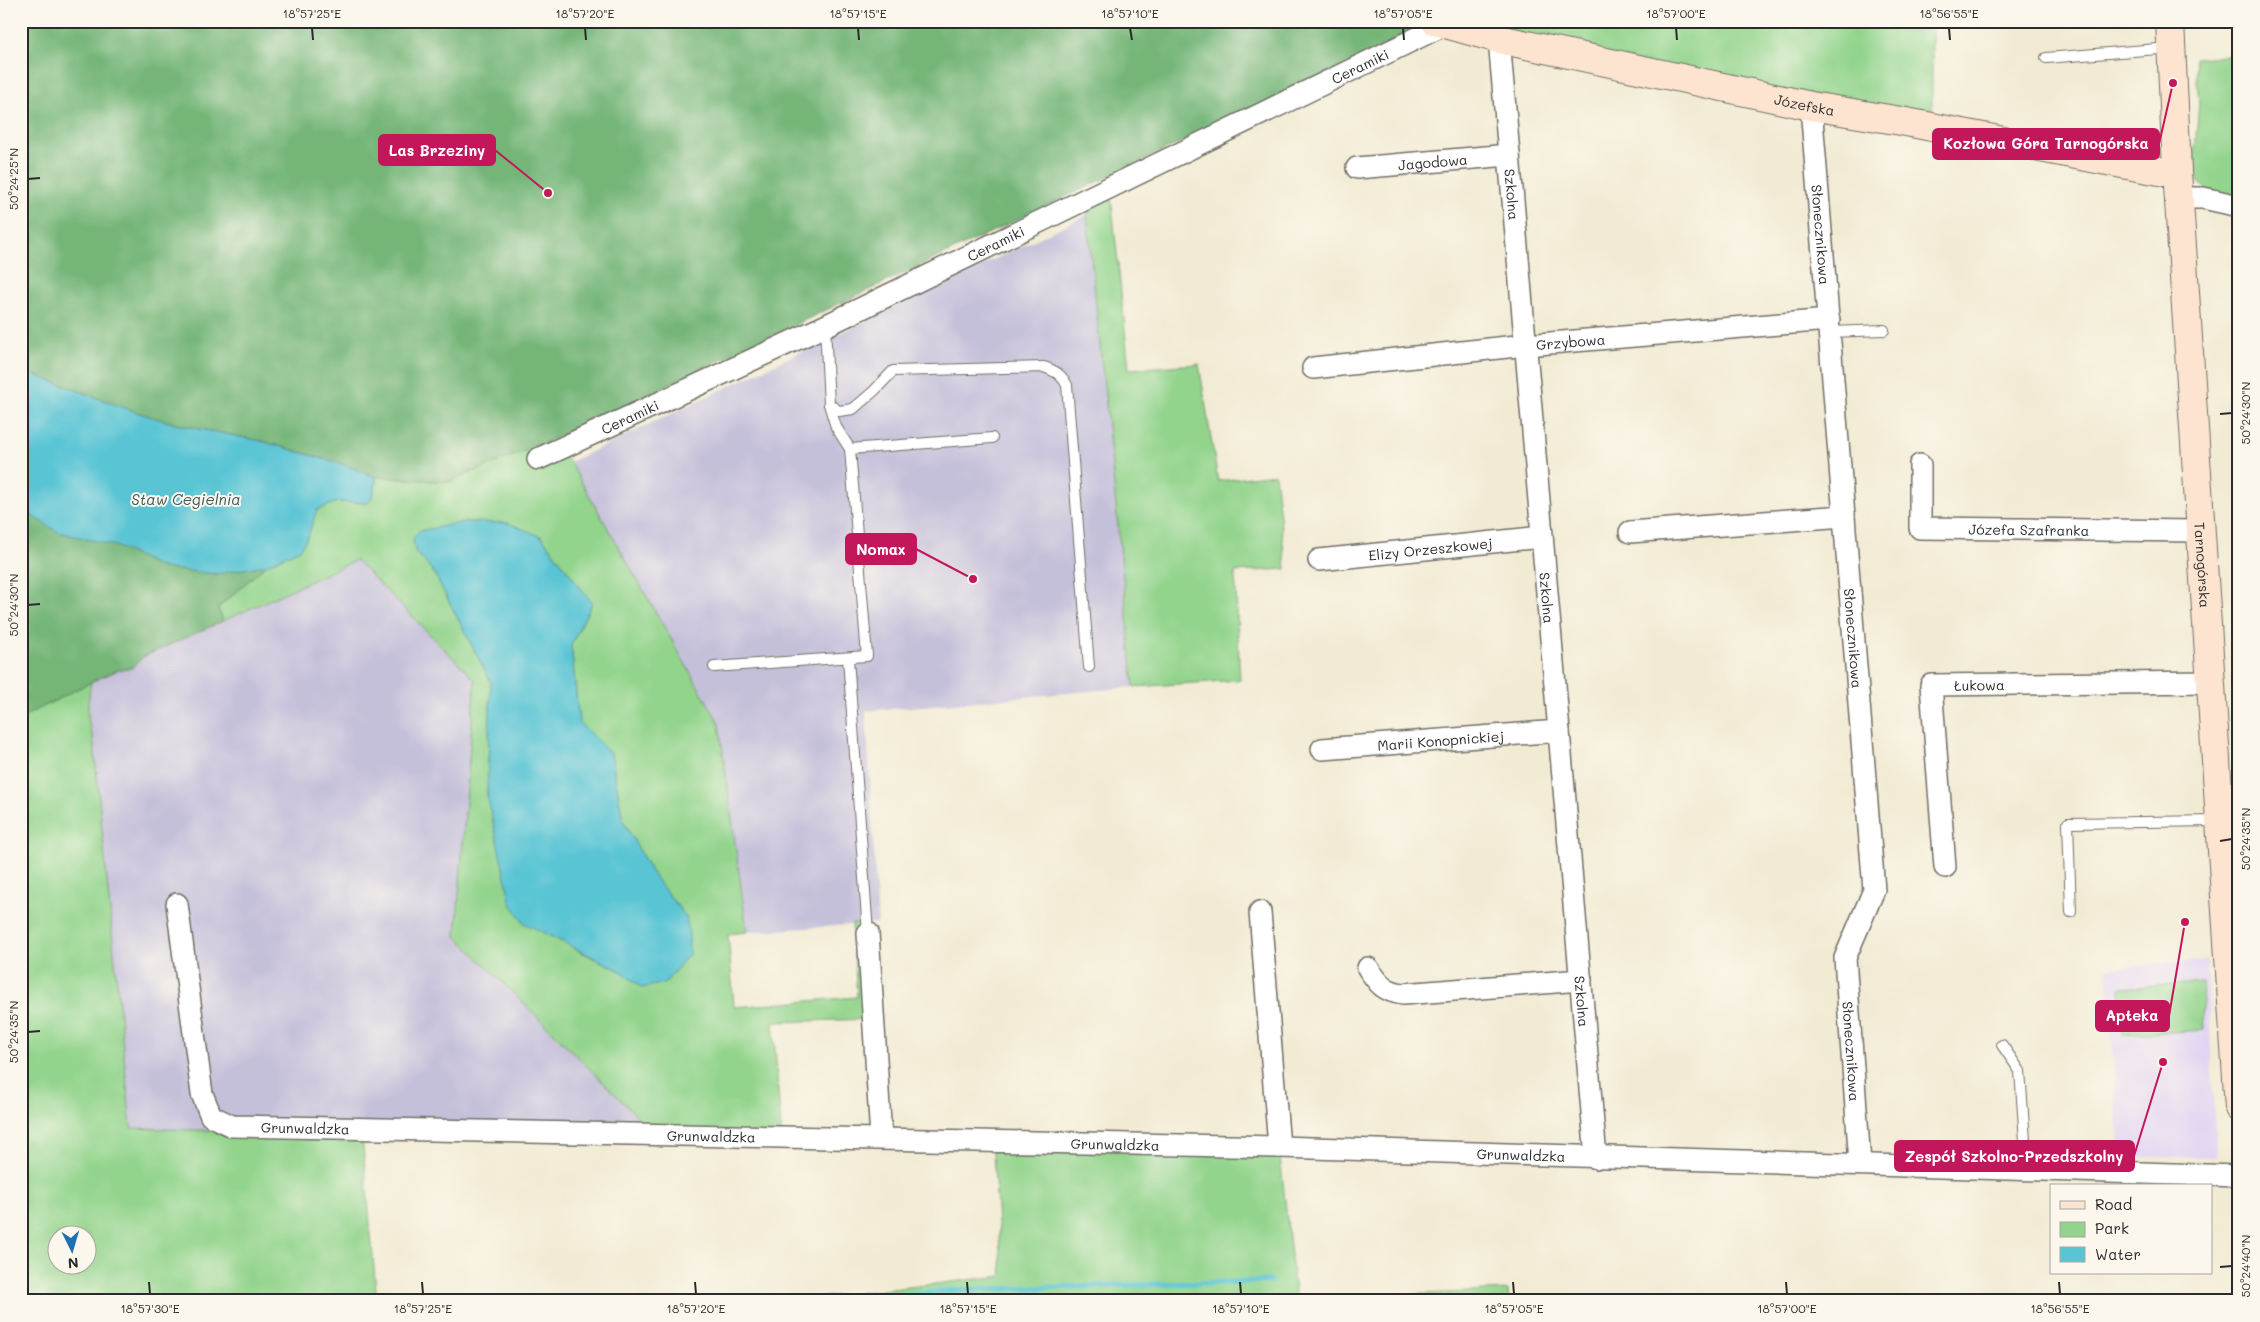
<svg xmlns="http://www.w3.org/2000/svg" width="2260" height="1322" viewBox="0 0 2260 1322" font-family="Mali,sans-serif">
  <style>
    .built { fill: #e2d4f3 }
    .industrial { fill: #c5c0da }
    .green { fill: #92d48c; stroke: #5e805c; fill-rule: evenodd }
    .forest { fill: #75b678; stroke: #507052 }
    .water { fill: #59c4d4; stroke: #427880 }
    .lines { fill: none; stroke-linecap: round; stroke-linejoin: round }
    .stream { stroke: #59c4d4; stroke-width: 5.5 }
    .lane-casing { stroke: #716e66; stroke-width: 12 }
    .street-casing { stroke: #716e66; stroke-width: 24 }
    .secondary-casing { stroke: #716e66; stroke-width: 30 }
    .lane { stroke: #fff; stroke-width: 10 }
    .street { stroke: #fff; stroke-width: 21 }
    .secondary { stroke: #fde4d0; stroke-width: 28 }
    .ticks { fill: none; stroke: #2b2b2b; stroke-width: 2 }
    .labels { text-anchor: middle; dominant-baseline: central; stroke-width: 4; stroke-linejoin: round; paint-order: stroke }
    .street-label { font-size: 14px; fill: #2b2b2b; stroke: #fbf7ec }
    .water-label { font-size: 15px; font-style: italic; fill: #39595e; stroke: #fbf7ec }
    .leader { fill: none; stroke: #c2185b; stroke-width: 2 }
    .callout-dot { fill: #c2185b; stroke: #fbf7ec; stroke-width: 2 }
    .callout { fill: #c2185b; stroke: #c2185b; stroke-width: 2 }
    .callout-label { font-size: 15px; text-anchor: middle; font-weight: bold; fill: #fff }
    .neatline { fill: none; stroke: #2b2b2b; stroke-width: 2 }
    .ticks-label { font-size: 12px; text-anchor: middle; fill: #2b2b2b }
  </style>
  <rect width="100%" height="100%" fill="#fbf7ec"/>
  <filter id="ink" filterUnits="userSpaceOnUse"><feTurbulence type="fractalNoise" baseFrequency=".02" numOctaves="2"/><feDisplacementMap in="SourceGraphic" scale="10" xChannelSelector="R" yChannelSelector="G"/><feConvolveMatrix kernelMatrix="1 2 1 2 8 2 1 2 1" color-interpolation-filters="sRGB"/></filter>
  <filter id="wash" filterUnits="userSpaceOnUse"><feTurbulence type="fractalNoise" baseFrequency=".0096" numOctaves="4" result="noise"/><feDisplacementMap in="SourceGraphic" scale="20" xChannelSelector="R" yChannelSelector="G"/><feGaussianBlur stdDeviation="1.12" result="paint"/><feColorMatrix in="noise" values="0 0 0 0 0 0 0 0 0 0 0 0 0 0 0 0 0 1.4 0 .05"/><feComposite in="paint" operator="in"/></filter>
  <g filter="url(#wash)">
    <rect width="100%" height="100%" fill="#f2ebd4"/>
    <polygon class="built" points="2207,960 2216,1157 2120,1157 2107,968"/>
    <g class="industrial">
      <polygon points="1087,215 1134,687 866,711 878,923 747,932 719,723 570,462"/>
      <polygon points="356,560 475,680 456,936 640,1119 640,1143 131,1128 93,736 89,729 88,705 91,682 116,671 132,668 143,657"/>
    </g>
    <g class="green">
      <polygon points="1453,21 1930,21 1932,30 1932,128"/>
      <polygon points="2239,55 2239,197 2208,191 2199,182 2193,172 2199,103 2195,58"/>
      <polygon points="1110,186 1129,369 1199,364 1218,481 1275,474 1286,569 1235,572 1240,680 1134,687 1087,215"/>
      <path d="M547 442 570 462 719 723 747 932 728 934 734 1007 857 997 852 924H867L873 1019 773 1022 782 1144 650 1141 640 1119 456 936 475 680 356 560 223 621 218 608 266 565 300 549 308 536 316 510 337 502 368 503C375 494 376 487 376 477L449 482ZM465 522 508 523 542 537 592 603 571 645 579 722 611 754 623 821 653 875 686 917 642 988 621 971 574 949 487 795 491 682 433 571 415 551 450 526Z"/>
      <path d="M91 682C88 699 85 720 93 736L131 1128 362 1135 377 1301H21V718ZM58 1234H88V1264H58Z"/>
      <polygon points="2202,983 2204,1030 2123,1035 2120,988"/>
      <polygon points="992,1141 1279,1147 1296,1300 1508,1290 1509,1301 791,1301 1002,1276"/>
    </g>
    <g class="forest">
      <polygon points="21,21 1438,21 547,442 449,482 376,477 342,464 261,441 175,424 133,411 32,374 21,365"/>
      <polygon points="21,509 58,532 116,546 163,568 216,574 266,565 218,608 223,621 143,657 132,668 116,671 91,682 21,718"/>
    </g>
    <g class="water">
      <polygon points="21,365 32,374 133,411 175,424 261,441 342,464 376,477 373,496 368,503 337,502 317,510 308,536 300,549 266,565 216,574 163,568 116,546 58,532 21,509"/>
      <polygon points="465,522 508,523 542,537 592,603 571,645 579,722 611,754 623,821 653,875 686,917 689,934 689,954 665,983 642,988 621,971 524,923 511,904 487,795 491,682 433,571 415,551 413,539 419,531"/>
    </g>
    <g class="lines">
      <polyline class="stream" points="864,1301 955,1290 1271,1281"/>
    </g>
  </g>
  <g filter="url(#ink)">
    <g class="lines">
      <g class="lane-casing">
        <g id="lane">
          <polyline points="2046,58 2170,48"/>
          <polyline points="825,326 829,404 836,427 850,449"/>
          <polyline points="1830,332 1884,330"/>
          <path d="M829 404 839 411 853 409 874 391 893 371 1044 367C1055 371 1061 374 1067 385L1089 667"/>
          <polyline points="848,658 868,933"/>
          <polyline points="714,667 867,656 850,449 992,438"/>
          <polyline points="2071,912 2068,823 2219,821"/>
          <polyline points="2002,1045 2020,1071 2027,1169"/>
        </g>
      </g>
      <g class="street-casing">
        <g id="street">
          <path id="s1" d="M1499 39 1596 1158"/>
          <path id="s2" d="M1811 106 1874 890 1845 958 1860 1163"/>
          <path id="s3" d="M1357 168 1509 155"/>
          <polyline points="2180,198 2203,198 2239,206"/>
          <path id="s4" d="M1313 368 1526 345 1829 320"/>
          <path id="s5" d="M538 459 825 326 1452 21"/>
          <path id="s6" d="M1920 465V528L2200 531"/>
          <polyline points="1630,532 1844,516"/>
          <path id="s7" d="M1319 560 1542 537"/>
          <path id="s8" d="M1322 749 1559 731"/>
          <polyline points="2218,800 2239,801"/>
          <path id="s9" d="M1945 867 1931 685 2211 682"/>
          <path id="s10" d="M177 904 202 1094 211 1116 232 1126 1279 1147 2239 1176"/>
          <polyline points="1260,912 1279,1147"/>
          <polyline points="868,933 881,1138"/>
          <path d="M1368 968C1379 984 1383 991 1403 994L1581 980"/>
        </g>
      </g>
      <g class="secondary-casing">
        <g id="secondary">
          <path id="s11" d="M1435 21 1499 39 1811 106 1901 121 2143 168 2165 172 2177 171"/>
          <path id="s12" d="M2170 21 2177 171 2239 1108"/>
        </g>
      </g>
      <use href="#lane" class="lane"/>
      <use href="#street" class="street"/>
      <use href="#secondary" class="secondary"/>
    </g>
  </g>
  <path class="ticks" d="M312 28 313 40M585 28 586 40M858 28 859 40M1130 28 1132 40M1403 28 1404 40M1676 28 1677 40M1949 28 1950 40M28 179 40 178M2220 414 2232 413M28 605 40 604M2220 841 2232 839M28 1032 40 1031M2220 1267 2232 1266M149 1282 150 1294M422 1282 423 1294M695 1282 696 1294M967 1282 968 1294M1240 1282 1241 1294M1513 1282 1514 1294M1786 1282 1787 1294M2059 1282 2060 1294"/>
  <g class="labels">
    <g class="street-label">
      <text stroke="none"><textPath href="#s5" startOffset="911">Ceramiki</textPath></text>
      <text stroke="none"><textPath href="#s11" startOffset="379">Józefska</textPath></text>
      <text stroke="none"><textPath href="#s3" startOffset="76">Jagodowa</textPath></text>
      <text stroke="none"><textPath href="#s1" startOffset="156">Szkolna</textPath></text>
      <text stroke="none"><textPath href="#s2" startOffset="129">Słonecznikowa</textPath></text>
      <text stroke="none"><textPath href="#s5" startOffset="506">Ceramiki</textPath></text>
      <text stroke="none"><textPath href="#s4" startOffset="259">Grzybowa</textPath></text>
      <text stroke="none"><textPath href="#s5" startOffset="101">Ceramiki</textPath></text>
      <text stroke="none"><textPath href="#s6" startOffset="172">Józefa Szafranka</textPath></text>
      <text stroke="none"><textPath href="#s7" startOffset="112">Elizy Orzeszkowej</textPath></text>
      <text stroke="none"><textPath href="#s12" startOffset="545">Tarnogórska</textPath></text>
      <text stroke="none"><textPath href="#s1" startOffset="561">Szkolna</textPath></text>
      <text stroke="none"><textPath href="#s2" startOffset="534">Słonecznikowa</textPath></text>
      <text stroke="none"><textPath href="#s9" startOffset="231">Łukowa</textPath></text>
      <text stroke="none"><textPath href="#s8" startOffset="119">Marii Konopnickiej</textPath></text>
      <text stroke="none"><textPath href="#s1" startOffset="966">Szkolna</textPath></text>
      <text stroke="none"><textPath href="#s2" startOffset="954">Słonecznikowa</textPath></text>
      <text stroke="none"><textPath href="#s10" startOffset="312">Grunwaldzka</textPath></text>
      <text stroke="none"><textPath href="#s10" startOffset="718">Grunwaldzka</textPath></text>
      <text stroke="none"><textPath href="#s10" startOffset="1122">Grunwaldzka</textPath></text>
      <text stroke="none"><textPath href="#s10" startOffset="1528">Grunwaldzka</textPath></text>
    </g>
    <g class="water-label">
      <text x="186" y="499">Staw Cegielnia</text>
    </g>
  </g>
  <path class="leader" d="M2173 83L2159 144M548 193L495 150M973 579L916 549M2185 922L2169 1016M2163 1062L2134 1156"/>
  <g class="callout-dot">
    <circle cx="2173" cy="83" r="5"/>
    <circle cx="548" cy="193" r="5"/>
    <circle cx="973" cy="579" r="5"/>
    <circle cx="2185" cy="922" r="5"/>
    <circle cx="2163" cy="1062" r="5"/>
  </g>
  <g class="callout">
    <rect x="1933" y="129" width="226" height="30" rx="5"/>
    <rect x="379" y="135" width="116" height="30" rx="5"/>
    <rect x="846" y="534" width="70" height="30" rx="5"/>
    <rect x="2096" y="1001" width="73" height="30" rx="5"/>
    <rect x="1895" y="1141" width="239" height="30" rx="5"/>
  </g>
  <g class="callout-label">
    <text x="2046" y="149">Kozłowa Góra Tarnogórska</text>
    <text x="437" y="156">Las Brzeziny</text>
    <text x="881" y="555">Nomax</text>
    <text x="2132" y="1021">Apteka</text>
    <text x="2014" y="1162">Zespół Szkolno-Przedszkolny</text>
  </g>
  <rect width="2260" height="1322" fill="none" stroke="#fbf7ec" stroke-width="55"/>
  <rect x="2050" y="1184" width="162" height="90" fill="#fbf7ec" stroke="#a8a59f"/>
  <rect x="2060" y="1201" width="25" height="8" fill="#fde4d0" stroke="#a8a59f"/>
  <text x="2095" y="1210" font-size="15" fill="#2b2b2b">Road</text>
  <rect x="2060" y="1222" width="25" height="15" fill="#92d48c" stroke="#a8a59f"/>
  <text x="2095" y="1234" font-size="15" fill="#2b2b2b">Park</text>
  <rect x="2060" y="1247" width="25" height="15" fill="#59c4d4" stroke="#a8a59f"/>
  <text x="2095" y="1260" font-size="15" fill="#2b2b2b">Water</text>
  <g transform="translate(72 1250) rotate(175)"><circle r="24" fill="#fbf7ec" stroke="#a8a59f"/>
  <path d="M0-4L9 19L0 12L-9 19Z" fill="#1f6fb2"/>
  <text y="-8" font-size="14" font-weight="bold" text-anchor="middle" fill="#2b2b2b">N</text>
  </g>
  <rect x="28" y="28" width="2204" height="1266" class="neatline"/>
  <g class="ticks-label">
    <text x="312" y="18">18°57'25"E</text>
    <text x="585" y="18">18°57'20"E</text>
    <text x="858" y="18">18°57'15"E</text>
    <text x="1130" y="18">18°57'10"E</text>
    <text x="1403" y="18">18°57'05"E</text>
    <text x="1676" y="18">18°57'00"E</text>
    <text x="1949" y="18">18°56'55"E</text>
    <text transform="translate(14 179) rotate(-90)" y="4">50°24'25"N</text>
    <text transform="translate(2246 413) rotate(-90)" y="4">50°24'30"N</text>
    <text transform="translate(14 605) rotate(-90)" y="4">50°24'30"N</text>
    <text transform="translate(2246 839) rotate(-90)" y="4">50°24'35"N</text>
    <text transform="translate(14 1032) rotate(-90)" y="4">50°24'35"N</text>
    <text transform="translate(2246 1266) rotate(-90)" y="4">50°24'40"N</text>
    <text x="150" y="1313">18°57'30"E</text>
    <text x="423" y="1313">18°57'25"E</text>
    <text x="696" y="1313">18°57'20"E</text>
    <text x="968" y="1313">18°57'15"E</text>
    <text x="1241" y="1313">18°57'10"E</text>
    <text x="1514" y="1313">18°57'05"E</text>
    <text x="1787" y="1313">18°57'00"E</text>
    <text x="2060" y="1313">18°56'55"E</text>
  </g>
</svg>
